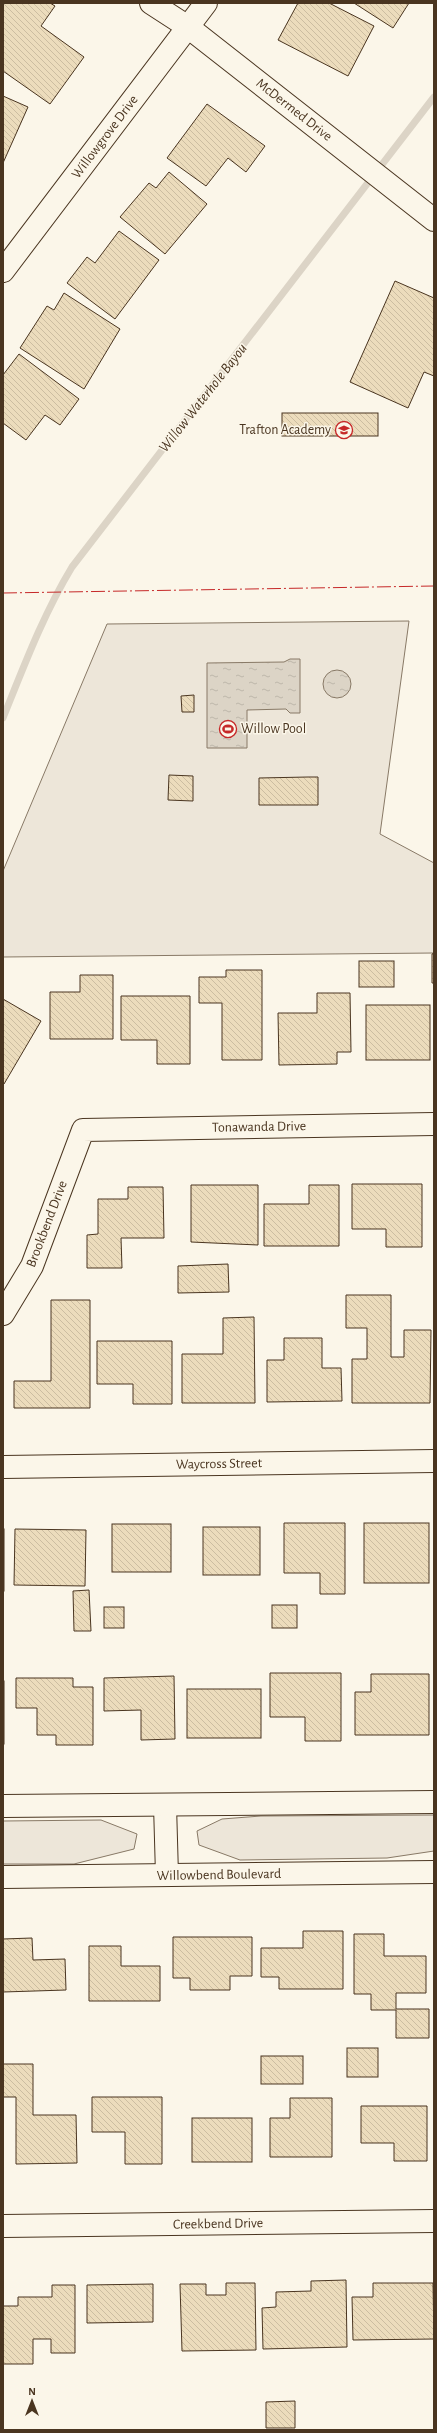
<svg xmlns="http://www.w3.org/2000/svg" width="437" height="2433" viewBox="0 0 437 2433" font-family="'Alegreya Sans',sans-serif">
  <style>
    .green { fill: #ede6d9; stroke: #887966 }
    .water { fill: url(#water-ripples); stroke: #887966 }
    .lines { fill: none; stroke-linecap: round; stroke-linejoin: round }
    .stream { stroke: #dcd4c6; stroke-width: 7 }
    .building { fill: url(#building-back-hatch); stroke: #4a3520 }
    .minor-casing { stroke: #4a3520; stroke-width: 24 }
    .major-casing { stroke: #4a3520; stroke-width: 24 }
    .minor { stroke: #fbf6e9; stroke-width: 22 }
    .major { stroke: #fbf6e9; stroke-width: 22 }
    .power { stroke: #c62828; stroke-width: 1; stroke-dasharray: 14 3 2 3; stroke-linecap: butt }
    .labels { text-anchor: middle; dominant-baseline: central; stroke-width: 3; stroke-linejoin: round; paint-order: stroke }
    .street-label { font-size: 14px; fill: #4a3520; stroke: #fbf6e9 }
    .poi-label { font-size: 14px; fill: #4a3520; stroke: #fbf6e9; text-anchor: end }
    .water-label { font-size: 15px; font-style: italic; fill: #4a3520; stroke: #fbf6e9 }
  </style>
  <defs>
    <pattern id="water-ripples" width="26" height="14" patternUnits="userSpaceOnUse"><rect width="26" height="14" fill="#dcd4c6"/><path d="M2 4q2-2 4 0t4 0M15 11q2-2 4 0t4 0" fill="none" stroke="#beb7aa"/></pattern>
    <pattern id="building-back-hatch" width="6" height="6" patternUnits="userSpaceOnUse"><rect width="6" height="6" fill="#ecdcbc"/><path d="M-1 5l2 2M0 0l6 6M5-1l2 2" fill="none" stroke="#ccbda1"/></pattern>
  </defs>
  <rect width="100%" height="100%" fill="#fbf6e9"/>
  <g class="green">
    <polygon points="409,621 380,834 434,863 434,953 3,957 3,871 107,624"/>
    <polygon points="434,1815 434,1851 387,1858 240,1860 199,1845 197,1831 222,1819 261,1816"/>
    <polygon points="101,1820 137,1834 134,1849 74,1864 3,1864 3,1821"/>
  </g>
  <g class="water">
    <polygon points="290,659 300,659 300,713 290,713 286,709 247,710 247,748 207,748 207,663 284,662"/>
    <circle cx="337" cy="684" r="14"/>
  </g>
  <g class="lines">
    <path class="stream" d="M3 718C24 666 43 615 72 567L434 97"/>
  </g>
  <g class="building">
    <polygon points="3,3 50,3 55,6 41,26 84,57 50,104 3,71"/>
    <polygon points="298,3 329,3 374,26 348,76 278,40"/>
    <polygon points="354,3 409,3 393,28"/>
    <polygon points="3,96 28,107 3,163"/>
    <polygon points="207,104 265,146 246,172 228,158 206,186 167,158"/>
    <polygon points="169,172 207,204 165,254 120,217 149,183 156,188"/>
    <polygon points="119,231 159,260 115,319 67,283 87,257 95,263"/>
    <polygon points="395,281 434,298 434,376 424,372 408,408 350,382"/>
    <polygon points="64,293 120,329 84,389 20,348 47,306 54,310"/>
    <polygon points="19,354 79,399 60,425 45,415 26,440 3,423 3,375"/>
    <rect x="282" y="413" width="96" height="23"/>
    <polygon points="194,695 194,712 182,712 181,696"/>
    <polygon points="169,775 193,776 193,801 168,800"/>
    <polygon points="308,777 318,777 318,805 259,805 259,778"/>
    <polygon points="434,953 434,983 432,983 432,954"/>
    <rect x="359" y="961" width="35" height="26"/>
    <polygon points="226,970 262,970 262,1060 222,1060 222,1003 199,1003 199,977 226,977"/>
    <polygon points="80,975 113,975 113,1039 50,1039 50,992 80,992"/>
    <polygon points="317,993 350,993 351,1052 337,1052 337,1064 279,1065 278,1013 317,1013"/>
    <polygon points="121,996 190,996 190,1064 157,1064 157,1040 121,1040"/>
    <polygon points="3,999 41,1021 4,1084 3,1083"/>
    <rect x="366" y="1005" width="64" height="55"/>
    <polygon points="352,1184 422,1184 422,1247 386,1247 386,1229 352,1229"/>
    <polygon points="191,1185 258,1185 258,1245 191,1242"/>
    <polygon points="309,1185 339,1185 339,1246 264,1246 264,1204 309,1204"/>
    <polygon points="128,1187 163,1187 164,1238 121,1238 122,1268 87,1268 87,1235 98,1234 98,1199 128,1199"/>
    <polygon points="228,1264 229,1292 178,1293 178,1266"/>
    <polygon points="346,1295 391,1295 391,1357 404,1357 404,1330 431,1330 430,1403 352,1403 352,1359 367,1359 367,1328 346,1328"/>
    <polygon points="51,1300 90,1300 90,1408 14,1408 14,1381 51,1381"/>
    <polygon points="254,1317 255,1403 182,1403 182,1354 223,1354 223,1318"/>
    <polygon points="284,1338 322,1338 322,1368 341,1368 342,1401 267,1402 267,1360 284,1360"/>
    <polygon points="97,1341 172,1341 172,1404 133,1404 133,1384 97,1384"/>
    <polygon points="284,1523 345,1523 345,1594 320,1594 320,1573 284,1573"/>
    <rect x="364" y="1523" width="65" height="60"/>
    <rect x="112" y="1524" width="59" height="48"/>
    <rect x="203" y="1527" width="57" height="48"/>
    <rect x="3" y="1529" width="1" height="62"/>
    <polygon points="15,1529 86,1530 85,1586 14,1585"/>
    <polygon points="89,1590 91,1631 74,1631 73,1591"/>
    <rect x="272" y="1605" width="25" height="23"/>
    <rect x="104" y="1607" width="20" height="21"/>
    <polygon points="270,1673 341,1673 341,1741 305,1741 305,1717 270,1717"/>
    <polygon points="371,1674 429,1674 429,1735 355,1735 355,1692 371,1692"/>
    <polygon points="174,1676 175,1739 141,1740 141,1710 104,1711 104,1678"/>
    <polygon points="16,1678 73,1678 73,1687 93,1687 93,1745 56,1745 56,1735 37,1735 37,1708 16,1708"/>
    <rect x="3" y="1681" width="1" height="63"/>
    <rect x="187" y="1689" width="74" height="49"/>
    <polygon points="303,1931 343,1931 343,1989 279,1989 279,1977 261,1977 261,1948 303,1948"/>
    <polygon points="354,1934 384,1934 384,1956 426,1956 426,1993 396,1993 396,2009 429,2009 429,2038 396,2038 396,2010 371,2010 371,1994 354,1994"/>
    <polygon points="173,1937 252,1937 252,1976 230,1976 230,1990 190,1990 190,1978 173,1978"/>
    <polygon points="32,1938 33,1960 65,1959 66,1990 3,1992 3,1939"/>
    <polygon points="89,1946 121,1946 121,1966 160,1966 160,2001 89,2001"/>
    <rect x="347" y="2048" width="31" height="29"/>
    <rect x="261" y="2056" width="42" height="28"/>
    <polygon points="3,2064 33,2064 33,2115 76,2115 77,2163 16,2164 16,2097 3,2097"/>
    <polygon points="92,2097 162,2097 162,2164 125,2164 125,2132 92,2132"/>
    <polygon points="290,2098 332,2098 332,2157 270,2157 270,2118 290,2118"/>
    <polygon points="361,2106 427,2106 427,2161 394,2161 394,2143 361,2143"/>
    <rect x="192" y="2118" width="60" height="44"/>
    <polygon points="346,2280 347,2347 263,2349 262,2308 276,2307 276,2292 311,2291 311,2281"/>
    <polygon points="226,2283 255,2283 256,2350 182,2351 180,2284 206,2284 206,2295 226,2295"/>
    <polygon points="373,2283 433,2283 434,2339 353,2340 352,2297 373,2297"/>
    <polygon points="153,2284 153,2322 87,2323 87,2285"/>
    <polygon points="52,2285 75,2285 75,2353 51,2353 51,2339 33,2339 33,2364 3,2364 3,2306 18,2306 18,2297 52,2297"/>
    <polygon points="295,2401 295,2428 266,2428 266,2402"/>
  </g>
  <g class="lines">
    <g class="minor-casing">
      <g id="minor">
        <polyline points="151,3 188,27 434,220"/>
        <polyline points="3,271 206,3"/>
        <polyline points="3,1314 32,1266 83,1130 434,1124"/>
        <polyline points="3,1467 434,1461"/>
        <polyline points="3,2226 434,2221"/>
      </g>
    </g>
    <g class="major-casing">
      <g id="major">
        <polyline points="165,1805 167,1875"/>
        <polyline points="3,1806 434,1802"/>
        <polyline points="3,1877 434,1872"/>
      </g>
    </g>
    <use href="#minor" class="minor"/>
    <use href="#major" class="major"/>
    <polyline class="power" points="3,593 434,586"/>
  </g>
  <defs>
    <g id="school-ring" transform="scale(0.9)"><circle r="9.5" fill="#fbf6e9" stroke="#c62828" stroke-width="1.5"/><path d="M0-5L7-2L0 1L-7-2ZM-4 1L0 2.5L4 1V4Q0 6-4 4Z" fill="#c62828"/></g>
    <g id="stadium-ring" transform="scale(0.9)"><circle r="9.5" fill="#fbf6e9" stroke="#c62828" stroke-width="1.5"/><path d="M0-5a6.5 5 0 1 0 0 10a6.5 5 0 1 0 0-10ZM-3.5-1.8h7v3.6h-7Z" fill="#c62828"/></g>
  </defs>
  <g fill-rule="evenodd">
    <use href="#school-ring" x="344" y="430"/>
    <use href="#stadium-ring" x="228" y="729"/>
  </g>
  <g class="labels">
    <g class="street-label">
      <text transform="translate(294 110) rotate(38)">McDermed Drive</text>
      <text transform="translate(105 137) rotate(-53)">Willowgrove Drive</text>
      <text transform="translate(259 1127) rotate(-1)">Tonawanda Drive</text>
      <text transform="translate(47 1224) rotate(-69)">Brookbend Drive</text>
      <text transform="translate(219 1464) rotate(-1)">Waycross Street</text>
      <text transform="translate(219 1875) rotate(-1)">Willowbend Boulevard</text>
      <text transform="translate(218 2224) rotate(-1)">Creekbend Drive</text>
    </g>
    <g class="poi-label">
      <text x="331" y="430">Trafton Academy</text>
      <text x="241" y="729" text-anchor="start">Willow Pool</text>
    </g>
    <g class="water-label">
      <text transform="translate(203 398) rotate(-52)">Willow Waterhole Bayou</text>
    </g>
  </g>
  <rect width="437" height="2433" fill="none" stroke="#4a3520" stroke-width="8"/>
  <g transform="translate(32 2401)" stroke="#fbf6e9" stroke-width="3" paint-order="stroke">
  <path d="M0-3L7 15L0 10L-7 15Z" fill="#4a3520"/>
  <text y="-6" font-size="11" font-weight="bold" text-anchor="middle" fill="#4a3520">N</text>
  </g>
</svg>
